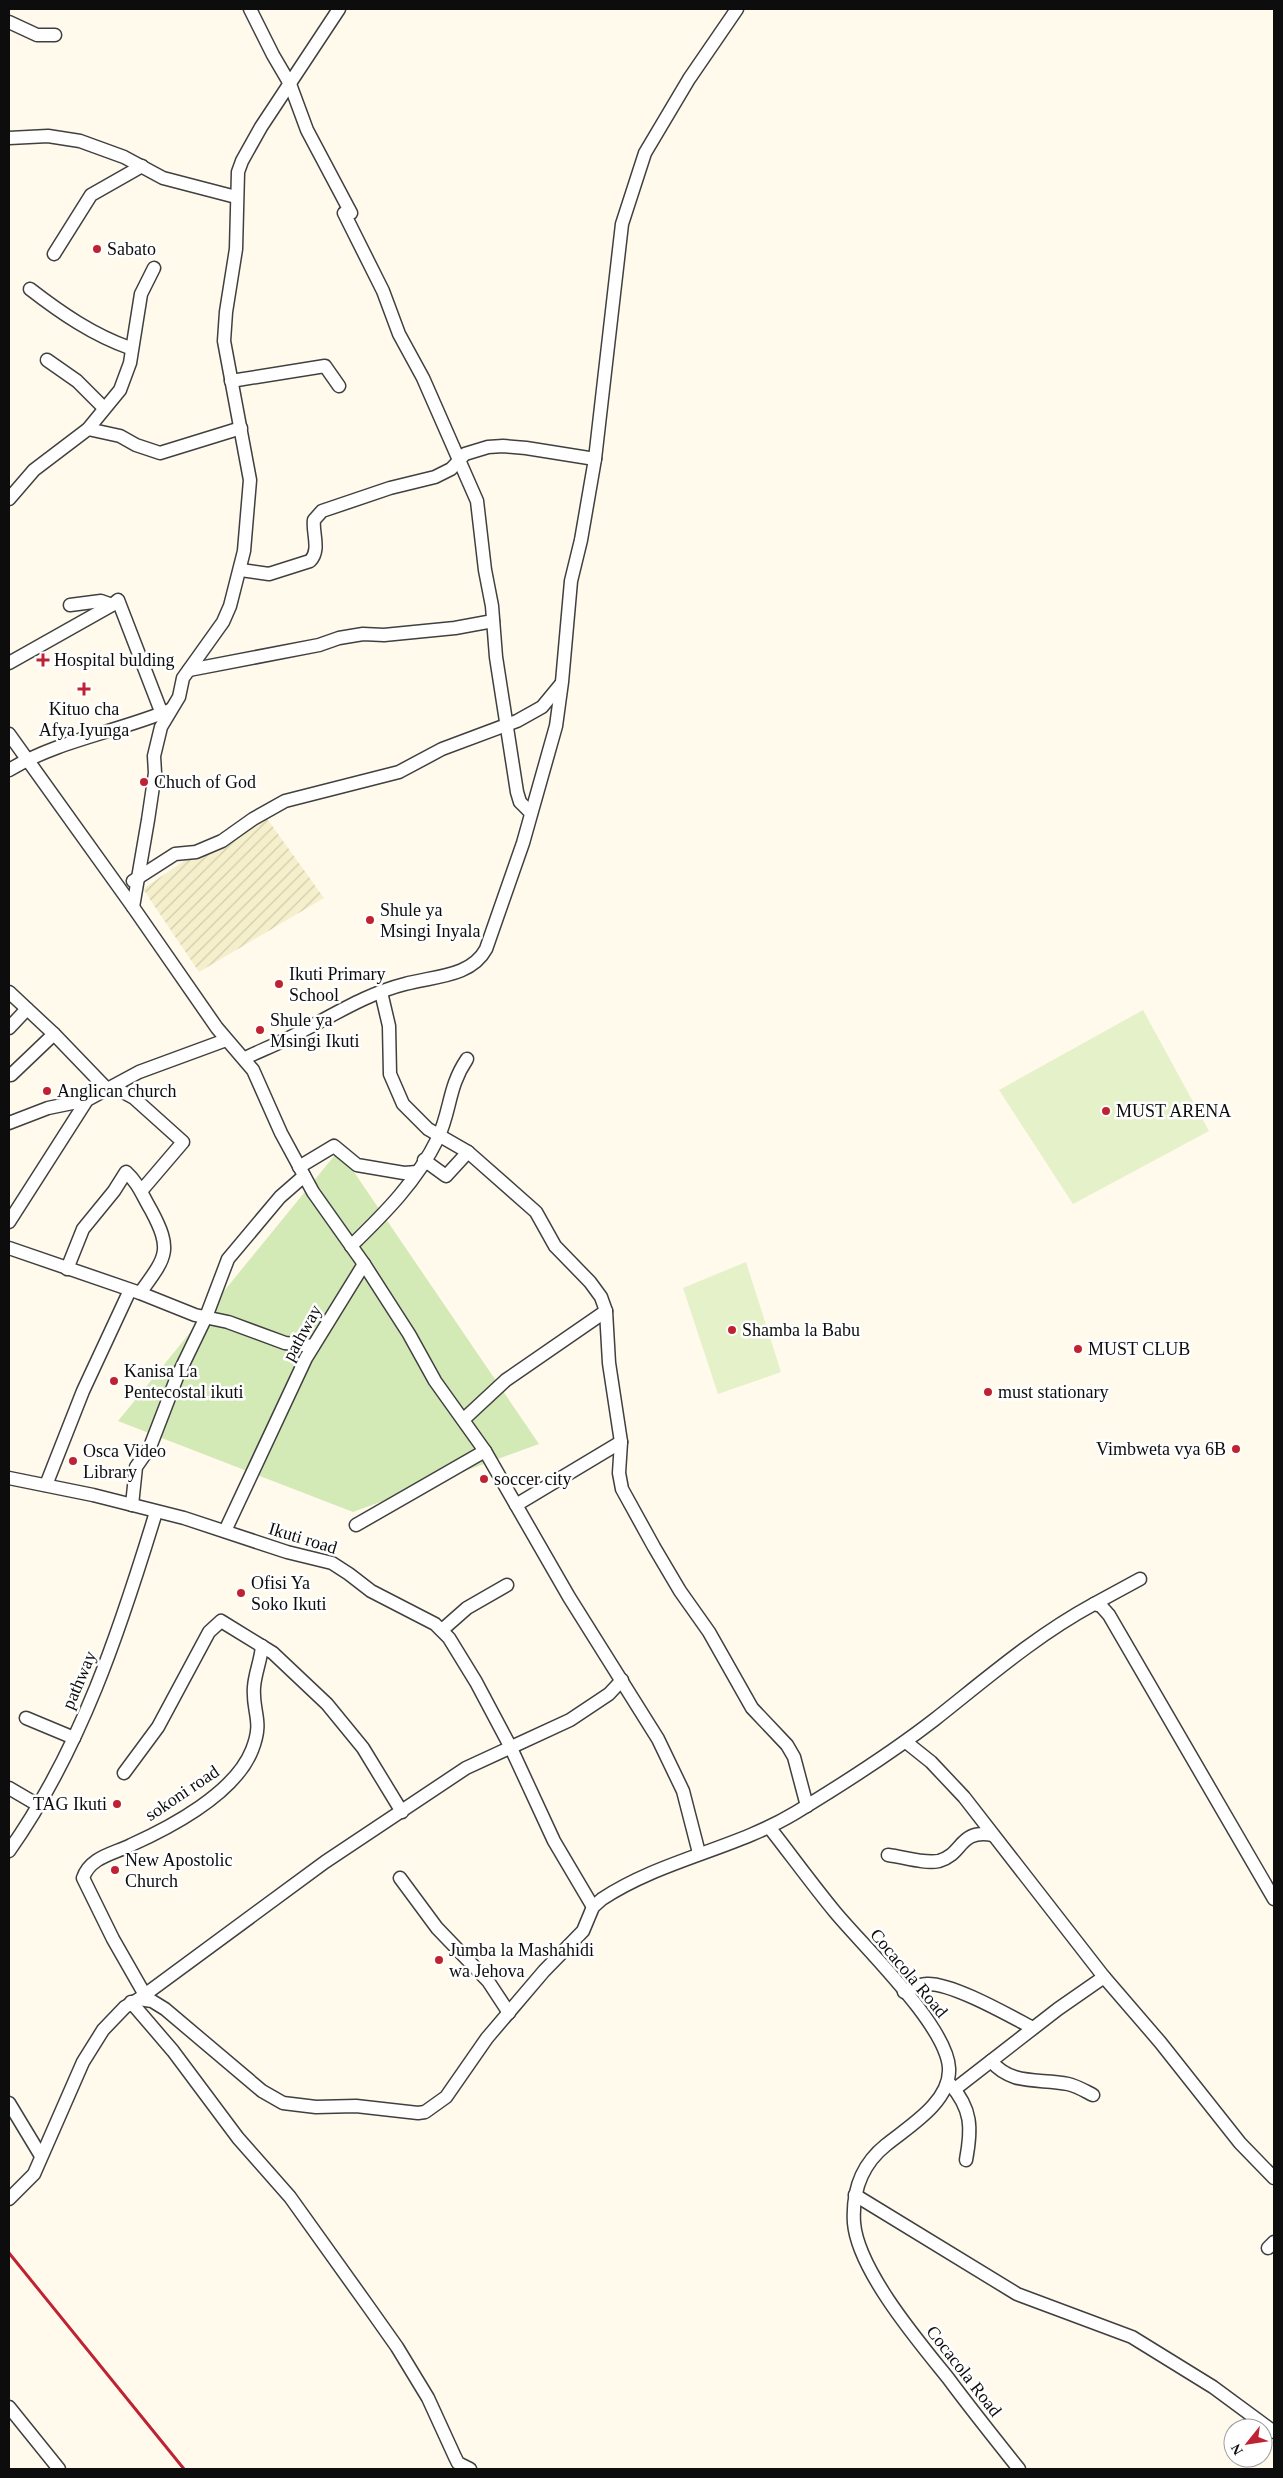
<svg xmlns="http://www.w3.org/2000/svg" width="1283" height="2478" viewBox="0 0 1283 2478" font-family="'Times New Roman',serif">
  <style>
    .farmland { fill: url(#farmland-furrows) }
    .park { fill: #d4eab6 }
    .pitch { fill: #e5f1c8 }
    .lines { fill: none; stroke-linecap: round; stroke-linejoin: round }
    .minor-casing { stroke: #404040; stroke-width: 15 }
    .minor { stroke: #fff; stroke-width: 12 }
    .rail { stroke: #bf2233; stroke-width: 3 }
    .poi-dot { fill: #bf2233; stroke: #fff; stroke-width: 2 }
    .labels { text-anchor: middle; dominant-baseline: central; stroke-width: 5; stroke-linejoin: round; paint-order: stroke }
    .poi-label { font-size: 18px; fill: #0d0d0d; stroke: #fff; text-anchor: start }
    .street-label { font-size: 18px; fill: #0d0d0d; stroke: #fff }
  </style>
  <defs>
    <pattern id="farmland-furrows" width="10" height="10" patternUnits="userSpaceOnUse" patternTransform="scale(1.25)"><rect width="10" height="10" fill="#f5efcc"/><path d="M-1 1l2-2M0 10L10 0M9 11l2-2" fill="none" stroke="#d1ccae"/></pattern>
  </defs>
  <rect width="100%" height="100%" fill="#fffaec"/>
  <polygon class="farmland" points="260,809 324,898 199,972 143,889"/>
  <polygon class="park" points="339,1150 539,1444 353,1512 118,1421"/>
  <g class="pitch">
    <polygon points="1143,1010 1209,1131 1073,1204 999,1090"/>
    <polygon points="746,1262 781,1372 718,1394 683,1288"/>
  </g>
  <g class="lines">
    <g class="minor-casing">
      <g id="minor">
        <polyline points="250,9 273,55 290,84 307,130 351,213"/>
        <polyline points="9,22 37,35 55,35"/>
        <polyline points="9,138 48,136 80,141 124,157 163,178 236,197"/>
        <polyline points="344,213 383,291 399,334 423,378 477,501 485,570 492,606 496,657 517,792 520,802 531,813"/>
        <polyline points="54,254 91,195 142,166"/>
        <path d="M30 289C61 313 93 335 130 348"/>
        <polyline points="47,360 77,381 104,408"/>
        <polyline points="231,381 325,366 339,386"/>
        <polyline points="88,429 120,436 136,445 160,453 241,428"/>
        <polyline points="9,499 34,470 88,429 120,390 130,363 141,294 154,268"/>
        <path d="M241 570 269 574 310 561C321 550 312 532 314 520L322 511 390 488 435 477 451 469 465 454 488 447 503 446 526 448 595 459"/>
        <polyline points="70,605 101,601 112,605 118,600 162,714"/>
        <polyline points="9,663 112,605"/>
        <polyline points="189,670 319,645 339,638 363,634 384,635 455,628 493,621"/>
        <polyline points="9,734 133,907 217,1028 253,1070 281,1133 313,1192 364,1264 409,1334 435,1381 485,1451 569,1597 658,1739 683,1791 699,1853"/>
        <path d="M9 770C59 740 117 732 170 710"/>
        <polyline points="133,881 175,854 196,852 222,841 253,819 285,801 399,772 442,749 517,721 542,707 561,684"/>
        <polyline points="133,907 148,820 155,773 154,756 161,727 179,697 183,678 223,622 230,606 244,551 250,480 224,341 226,312 236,249 238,172 242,161 261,127 339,9"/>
        <polyline points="9,992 54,1034 106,1088 121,1091 134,1098 183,1142 142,1190"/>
        <polyline points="381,992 389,1026 390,1074 403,1104 428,1129 468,1152 536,1212 555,1246 590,1282 601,1297 606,1311 609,1363 621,1442 619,1473 622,1489 654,1547 680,1591 709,1632 752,1708 787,1745 794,1757 807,1806"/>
        <polyline points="9,1028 27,1009"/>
        <path d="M245 1058C264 1049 285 1041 304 1030 337 1013 369 993 405 984 434 976 471 977 486 949L523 843 556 726 562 682 571 581 581 540 595 459 622 224 645 153 689 79 737 9"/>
        <polyline points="11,1075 54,1034"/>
        <polyline points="9,1123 48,1108 87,1100"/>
        <polyline points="424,1160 446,1176 468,1152"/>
        <polyline points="299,1167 334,1146 357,1165 404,1173 417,1172"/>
        <polyline points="9,1222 87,1100 139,1072 226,1040"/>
        <path d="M351 1246C385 1213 417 1181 438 1138 451 1110 448 1087 467 1059"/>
        <polyline points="9,1248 140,1293 195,1315 228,1322 285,1343 313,1346"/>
        <path d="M67 1269 83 1229 114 1191 126 1172C139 1184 142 1195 151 1210 173 1251 166 1257 140 1293"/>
        <polyline points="464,1419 506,1380 606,1311"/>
        <polyline points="9,1478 93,1495 184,1518 287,1552 332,1563 349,1574 371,1591 435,1624 449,1638 476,1682 510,1746 554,1841 593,1907"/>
        <polyline points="46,1485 83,1391 130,1290"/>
        <polyline points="132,1505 136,1467 150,1447 177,1377 206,1317 228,1259 280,1197 304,1176"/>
        <polyline points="516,1505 621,1442"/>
        <polyline points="356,1525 485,1451"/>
        <polyline points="225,1531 306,1358 364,1264"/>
        <polyline points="1094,1604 1140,1579"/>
        <polyline points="442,1630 467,1608 507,1585"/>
        <polyline points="26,1718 74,1738"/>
        <polyline points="906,1742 931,1762 964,1797 1104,1977 1160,2042 1240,2143 1274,2178"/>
        <polyline points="124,1773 158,1727 209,1632 221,1621 273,1653 327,1704 363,1748 402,1812"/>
        <polyline points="9,1788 38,1805"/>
        <path d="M769 1827C791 1855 812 1884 835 1912 864 1947 947 2026 949 2068 951 2102 908 2127 886 2145 861 2165 852 2191 854 2223 858 2270 918 2341 948 2378 971 2409 995 2439 1019 2469"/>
        <path d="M9 1851C81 1749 120 1630 156 1512"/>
        <path d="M888 1855C904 1857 924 1864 939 1861 964 1854 958 1829 993 1835"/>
        <polyline points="400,1878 437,1928 488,1981 509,2013"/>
        <path d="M904 1992C911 1989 919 1984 926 1984 951 1982 1010 2016 1033 2028"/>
        <path d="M145 1995 113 1939 83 1878C90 1857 113 1854 131 1845 171 1827 235 1793 252 1750 264 1720 252 1713 254 1687 255 1673 261 1660 262 1646"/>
        <polyline points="139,1999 325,1862 466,1768 570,1720 609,1694 622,1680"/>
        <polyline points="131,2002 173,2051 238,2138 290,2197 368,2306 397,2347 428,2398 455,2457 458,2463 470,2469"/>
        <path d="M991 2061C1012 2086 1039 2078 1068 2084 1077 2086 1085 2091 1093 2095"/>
        <path d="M950 2084C972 2109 972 2128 966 2160"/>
        <polyline points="955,2089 1058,2009 1104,1977"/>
        <polyline points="9,2103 41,2156"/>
        <polyline points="855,2195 1017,2294 1132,2337 1213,2387 1274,2432"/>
        <path d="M9 2199 34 2174 83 2062 103 2030 125 2007 139 1999 152 2001 165 2009 262 2091 283 2103 316 2107 356 2106 418 2113 425 2112 446 2097 487 2038 544 1971 583 1931 593 1907 602 1899C661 1860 735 1849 795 1813 843 1784 890 1754 934 1720 986 1679 1035 1636 1094 1604L1101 1606 1109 1615 1274 1899"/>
        <polyline points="1268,2248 1274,2242"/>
        <polyline points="9,2407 59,2469"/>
      </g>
    </g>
    <use href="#minor" class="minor"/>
    <polyline class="rail" points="9,2253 184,2469"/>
  </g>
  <g class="poi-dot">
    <circle cx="97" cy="249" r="5"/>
    <path d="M40.5 652.5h5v5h5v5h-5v5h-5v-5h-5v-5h5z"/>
    <path d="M81.5 681.5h5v5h5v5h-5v5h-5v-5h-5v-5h5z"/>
    <circle cx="144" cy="782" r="5"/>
    <circle cx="370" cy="920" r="5"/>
    <circle cx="279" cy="984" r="5"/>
    <circle cx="260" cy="1030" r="5"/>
    <circle cx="47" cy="1091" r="5"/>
    <circle cx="1106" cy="1111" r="5"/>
    <circle cx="732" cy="1330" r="5"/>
    <circle cx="1078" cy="1349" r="5"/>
    <circle cx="114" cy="1381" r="5"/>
    <circle cx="988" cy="1392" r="5"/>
    <circle cx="1236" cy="1449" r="5"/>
    <circle cx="73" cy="1461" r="5"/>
    <circle cx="484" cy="1479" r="5"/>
    <circle cx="241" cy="1593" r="5"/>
    <circle cx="117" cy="1804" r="5"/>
    <circle cx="115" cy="1870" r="5"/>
    <circle cx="439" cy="1960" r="5"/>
  </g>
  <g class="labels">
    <g class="poi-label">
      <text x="107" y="249">Sabato</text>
      <text x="54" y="660">Hospital bulding</text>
      <text x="84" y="709" text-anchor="middle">Kituo cha<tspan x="84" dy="21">Afya Iyunga</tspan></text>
      <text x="154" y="782">Chuch of God</text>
      <text x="380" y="910">Shule ya<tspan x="380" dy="21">Msingi Inyala</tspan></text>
      <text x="289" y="974">Ikuti Primary<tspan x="289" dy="21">School</tspan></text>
      <text x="270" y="1020">Shule ya<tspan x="270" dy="21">Msingi Ikuti</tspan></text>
      <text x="57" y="1091">Anglican church</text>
      <text x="1116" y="1111">MUST ARENA</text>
      <text x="742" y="1330">Shamba la Babu</text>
      <text x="1088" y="1349">MUST CLUB</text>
      <text x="124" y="1371">Kanisa La<tspan x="124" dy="21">Pentecostal ikuti</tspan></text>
      <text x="998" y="1392">must stationary</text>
      <text x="1226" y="1449" text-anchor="end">Vimbweta vya 6B</text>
      <text x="83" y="1451">Osca Video<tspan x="83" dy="21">Library</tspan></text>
      <text x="494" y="1479">soccer city</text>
      <text x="251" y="1583">Ofisi Ya<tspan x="251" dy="21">Soko Ikuti</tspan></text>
      <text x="107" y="1804" text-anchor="end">TAG Ikuti</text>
      <text x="125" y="1860">New Apostolic<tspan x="125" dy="21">Church</tspan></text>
      <text x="449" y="1950">Jumba la Mashahidi<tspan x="449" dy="21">wa Jehova</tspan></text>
    </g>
    <g class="street-label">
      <text transform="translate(302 1333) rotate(-61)">pathway</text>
      <text transform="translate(303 1538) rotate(17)">Ikuti road</text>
      <text transform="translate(79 1680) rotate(-67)">pathway</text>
      <text transform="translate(182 1793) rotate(-34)">sokoni road</text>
      <text transform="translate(909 1973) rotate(50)">Cocacola Road</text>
      <text transform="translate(964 2371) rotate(52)">Cocacola Road</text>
    </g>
  </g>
  <rect width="1283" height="2478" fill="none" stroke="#0d0d0d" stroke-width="20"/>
  <g transform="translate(1248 2443) rotate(240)"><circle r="24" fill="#ffffff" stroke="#9e9e9e"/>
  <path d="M0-4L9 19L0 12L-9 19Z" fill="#bf2233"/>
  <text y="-8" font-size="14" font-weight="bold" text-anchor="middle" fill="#0d0d0d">N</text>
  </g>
</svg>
